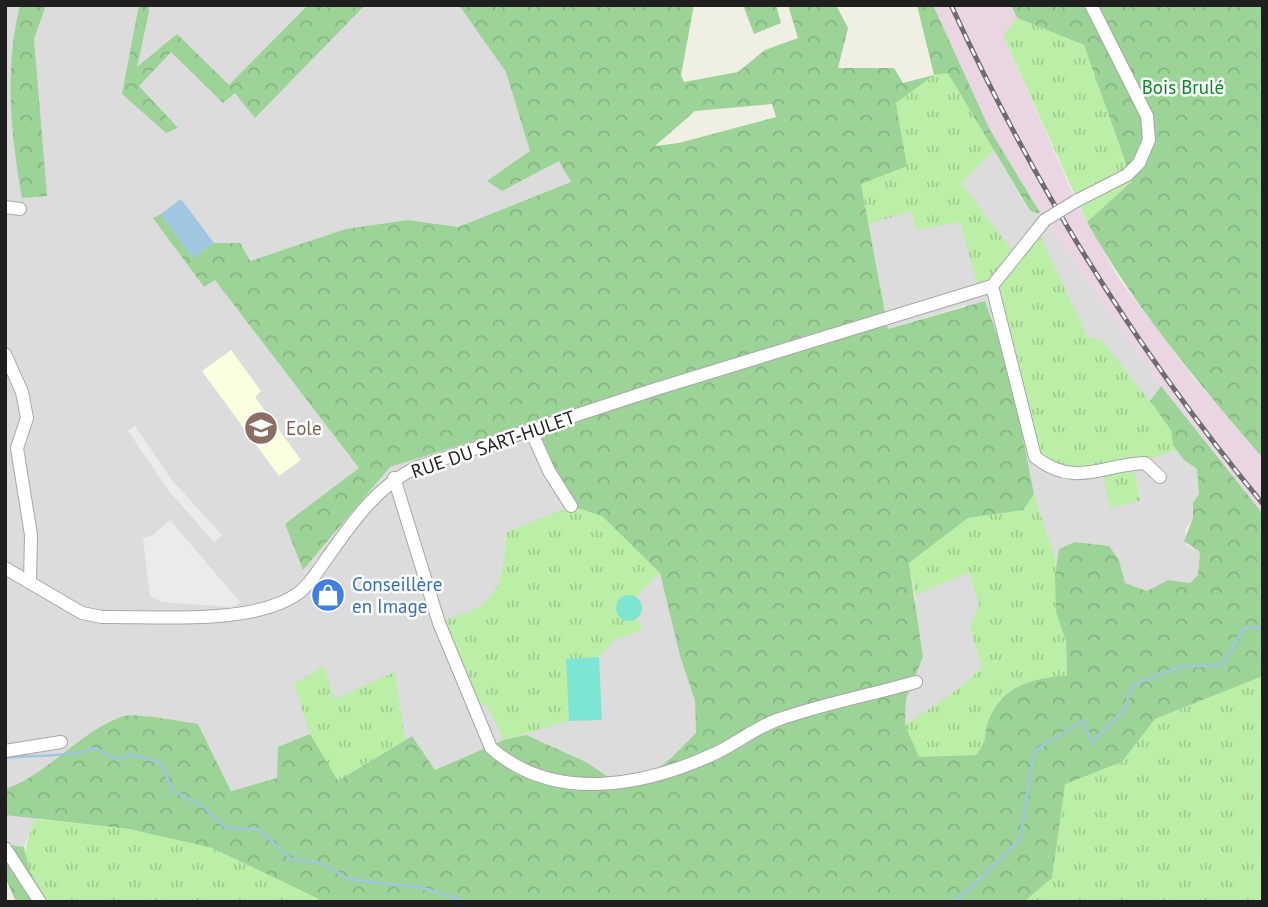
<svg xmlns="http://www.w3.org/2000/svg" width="1268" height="907" viewBox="0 0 1268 907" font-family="'PT Sans',sans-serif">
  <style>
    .residential { fill: #dddcdc }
    .education { fill: #f9ffdf }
    .railway { fill: #ead5e2 }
    .grass { fill: url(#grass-tufts) }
    .forest { fill: url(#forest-crowns); fill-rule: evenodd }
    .pitch { fill: #7ce6d2 }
    .parking { fill: #ebebeb }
    .water { fill: #a1c6e1 }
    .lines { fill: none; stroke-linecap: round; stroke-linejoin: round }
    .stream { stroke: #a1c6e1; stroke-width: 2.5 }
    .minor-casing { stroke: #a6a6a6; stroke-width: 14 }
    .minor { stroke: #fff; stroke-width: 12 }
    .rail-casing { stroke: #6d6d6d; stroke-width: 5 }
    .rail { stroke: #fff; stroke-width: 2.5; stroke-dasharray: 8; stroke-linecap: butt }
    .minor-bridge-casing { stroke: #a6a6a6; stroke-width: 14; stroke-linecap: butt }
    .minor-bridge { stroke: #fff; stroke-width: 12 }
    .labels { text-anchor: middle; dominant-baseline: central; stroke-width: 5; stroke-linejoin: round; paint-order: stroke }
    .park-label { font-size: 19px; fill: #038728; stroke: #fff }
    .education-label { font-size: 19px; fill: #785e54; stroke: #fff; text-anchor: start }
    .street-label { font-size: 19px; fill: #1f1f1f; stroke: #fff }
    .shop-label { font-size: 19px; fill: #366cbe; stroke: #fff; text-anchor: start }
  </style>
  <defs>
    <pattern id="grass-tufts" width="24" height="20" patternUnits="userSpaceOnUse" patternTransform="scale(1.75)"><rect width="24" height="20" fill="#bbeea6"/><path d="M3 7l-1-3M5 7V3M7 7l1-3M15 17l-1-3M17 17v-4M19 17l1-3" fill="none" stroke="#a0cc8e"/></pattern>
    <pattern id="forest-crowns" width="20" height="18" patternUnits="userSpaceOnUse" patternTransform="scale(1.75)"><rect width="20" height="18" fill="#9cd396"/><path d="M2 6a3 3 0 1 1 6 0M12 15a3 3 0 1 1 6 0" fill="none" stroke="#86b581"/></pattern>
  </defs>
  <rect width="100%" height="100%" fill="#f0efe4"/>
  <g class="residential">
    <polygon points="5,5 489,5 571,182 458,227 408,220 390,467 536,421 571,506 660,573 680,656 695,701 696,733 670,759 640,782 617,783 491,748 435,770 412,736 338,782 277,778 231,791 198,724 52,801 35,819 24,847 5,844"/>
    <polygon points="948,72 1029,211 1041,214 1161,386 1150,401 1184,460 1197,469 1199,494 1193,503 1193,518 1185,530 1187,545 1200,552 1198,575 1190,583 1168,580 1147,591 1125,583 1119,560 1066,641 905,725 906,699 923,657 916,626 915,595 997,512 966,305 888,329 861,184"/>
  </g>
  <polygon class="education" points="231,350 261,391 255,397 301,460 279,476 202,371"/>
  <polygon class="railway" points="933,5 1011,5 1017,18 1003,35 1076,201 1117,276 1193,377 1263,458 1263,514 1161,386 1045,220 990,130"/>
  <g class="grass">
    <polygon points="1017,18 1084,45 1132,181 1087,222 1003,35"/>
    <polygon points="948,72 994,150 961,183 1016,256 1037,229 1088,338 1101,339 1172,430 1173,445 1177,450 1133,464 1140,501 1110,508 1102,472 1042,463 992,286 979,290 960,222 917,230 911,211 869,224 861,184 907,166 896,103 934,75"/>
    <path d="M1034 494 1055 558 1056 612 1066 641 1067 675C1032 679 1004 684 989 719 982 736 990 736 976 755L919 758 905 725 950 695 982 668 970 626 979 606 969 572 915 595 909 563 968 518 1023 510Z"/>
    <path d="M571 506 602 516 660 573 636 597 624 596 616 606 618 615 634 620 637 618 642 631 615 639 599 657 566 659 569 721 504 740 487 705 471 703 439 623 465 612 464 615C505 596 502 574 507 532Z"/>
    <polygon points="324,666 334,699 395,672 405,740 338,782 310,734 294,684"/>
    <polygon points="1263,676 1263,902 1024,902 1052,878 1064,784 1122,762 1155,719"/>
    <path d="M35 819 129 829 212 848 325 902H48C26 866 18 860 35 819Z"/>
  </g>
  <g class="forest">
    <path d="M20 5H46L34 39 47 196 22 198C11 134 4 70 20 5Z"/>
    <polygon points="139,5 149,5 149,12 137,67 177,34 229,85 308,5 365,5 255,118 235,93 223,103 171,52 139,86 178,128 166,133 122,94"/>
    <path d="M459 5H694L681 75 684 82 738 72 765 50 798 38 788 5H836L848 28 838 68H894L903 83 934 75 917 5H933L990 130 1041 214 1030 211 948 73 934 75 896 103 907 166 861 184 888 329 985 301 1009 369 1034 494 1023 510 968 518 909 563 923 657 906 699 905 725 919 757 976 755C990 736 982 736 989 719 1004 684 1032 679 1067 675L1066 641 1056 612 1055 575 1059 549 1075 542 1109 546 1119 560 1125 583 1147 591 1168 580 1190 583 1198 575 1200 552 1184 541 1193 518V503L1199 494 1197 469 1184 460 1173 445 1171 430 1150 401 1161 386 1263 514V676L1155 719 1122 762 1065 784 1052 878 1024 902H325L212 848 129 829 5 815V789C46 776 79 732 121 717 136 712 181 722 198 724L231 791 277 778 278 747 310 734 338 781 412 736 435 770 504 740 526 735 586 762 617 783 640 782 670 759 696 733 695 701 680 656 660 573 602 516 571 506 535 422 390 467 303 570 285 524 359 468 215 280 204 287 153 218 161 214 193 258 214 243H240L250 261 346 229 408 220 458 227 571 182 559 161 502 191 487 181 530 151 506 72ZM772 104 776 117 679 143 655 146 695 111Z"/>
    <polygon points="743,5 776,5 781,23 754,34"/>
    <path d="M1011 5H1263V458C1198 383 1135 308 1087 222L1132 181 1084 45 1017 18Z"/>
    <polygon points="5,844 24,847 30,872 48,902 16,902 5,877"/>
  </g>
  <g class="pitch">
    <circle cx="629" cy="608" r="13"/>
    <polygon points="599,657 602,720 569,721 566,659"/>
  </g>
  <g class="parking">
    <polygon points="135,426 171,479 222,535 214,542 168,490 128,431"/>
    <polygon points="170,520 241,603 231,607 161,602 150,596 143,538 153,535"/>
  </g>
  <polygon class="water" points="181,199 214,243 193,258 161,214"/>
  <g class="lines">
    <g class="stream">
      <path d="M5 758C30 755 75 757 95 748L116 759 134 755 161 763 172 790 204 807 226 828 259 829 291 859 320 863 349 879 423 888 468 902"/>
      <polyline points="909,902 912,902"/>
      <polyline points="947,902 958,899 1020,840 1034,751 1083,721 1092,742 1123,711 1133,685 1180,667 1222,665 1244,628 1263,627"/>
    </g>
    <g class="minor-casing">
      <g id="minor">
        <polyline points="1076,201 1127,175 1139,163 1149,140 1147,116 1091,5"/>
        <polyline points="5,207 20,209"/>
        <path d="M992 286 1035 457C1075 489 1104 464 1145 463L1160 477"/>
        <polyline points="5,354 22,392 27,418 17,448 31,535 30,583"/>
        <polyline points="531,431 549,471 571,506"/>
        <path d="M394 478 439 623 491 748C555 804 645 786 716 753 737 743 755 728 777 720 822 704 870 695 916 682"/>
        <path d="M5 568 82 613 102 617C159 616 255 626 300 592 311 583 319 569 327 558 352 523 375 488 415 468L656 389 992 286 1045 220"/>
        <polyline points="5,751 61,742"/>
        <polyline points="5,848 40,902"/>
      </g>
    </g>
    <use href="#minor" class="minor"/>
    <g class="rail-casing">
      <path id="rail" d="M951 5C1033 184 1138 353 1263 504"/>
    </g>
    <use href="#rail" class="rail"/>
    <g class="minor-bridge-casing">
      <polyline id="minor-bridge" points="1045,220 1076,201"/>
    </g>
    <use href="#minor-bridge" class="minor-bridge"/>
  </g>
  <defs>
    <g id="school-disc" transform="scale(1.75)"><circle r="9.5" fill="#8d6e63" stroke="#fff"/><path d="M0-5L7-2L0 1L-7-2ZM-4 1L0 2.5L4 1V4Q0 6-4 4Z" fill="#fff"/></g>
    <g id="shop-disc" transform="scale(1.75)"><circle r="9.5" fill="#3f7fe0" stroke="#fff"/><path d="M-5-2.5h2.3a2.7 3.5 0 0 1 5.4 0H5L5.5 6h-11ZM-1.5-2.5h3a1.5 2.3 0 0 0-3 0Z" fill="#fff"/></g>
  </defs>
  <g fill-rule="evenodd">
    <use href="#school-disc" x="261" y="428"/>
    <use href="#shop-disc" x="328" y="595"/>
  </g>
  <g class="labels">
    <g class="park-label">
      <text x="1183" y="87">Bois Brulé</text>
    </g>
    <g class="education-label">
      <text x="286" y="428">Eole</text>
    </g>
    <g class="street-label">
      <text transform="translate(493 444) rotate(-19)">RUE DU SART-HULET</text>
    </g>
    <g class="shop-label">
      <text x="352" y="584">Conseillère<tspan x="352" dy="22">en Image</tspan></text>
    </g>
  </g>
  <rect width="1268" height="907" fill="none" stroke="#1f1f1f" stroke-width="14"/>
</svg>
